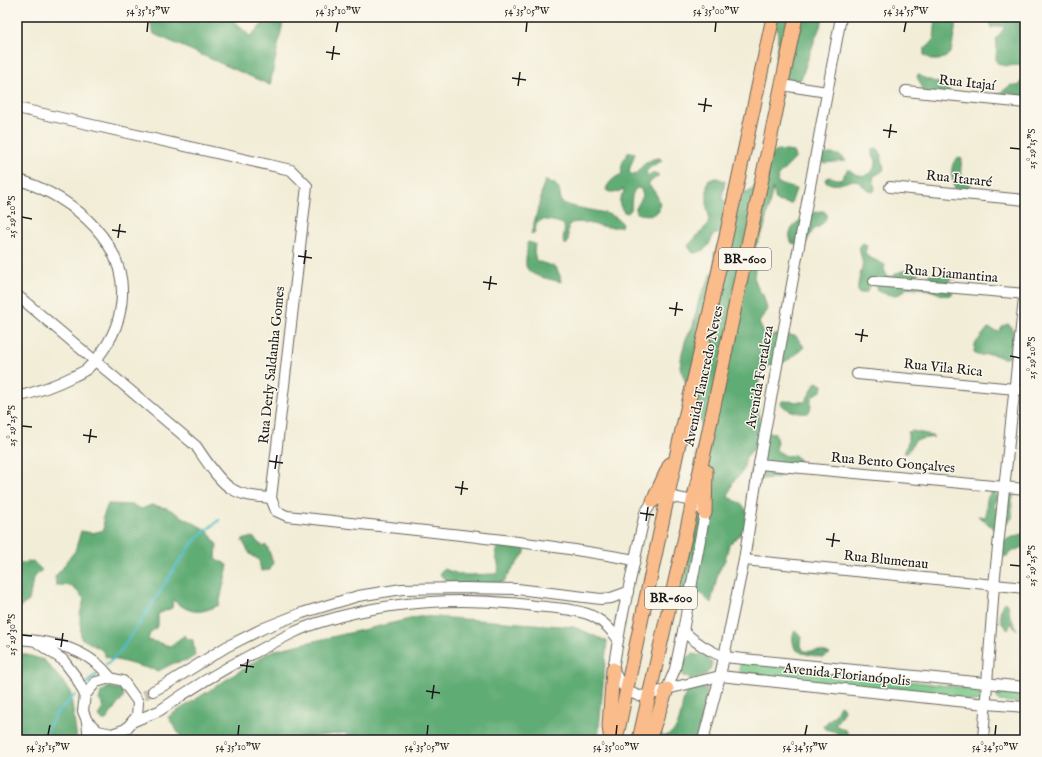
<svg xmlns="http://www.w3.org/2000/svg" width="1042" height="757" viewBox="0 0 1042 757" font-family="'IM FELL English',serif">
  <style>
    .green { fill: #77c787; stroke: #4a7252 }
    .forest { fill: #61ac74; stroke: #3e6448 }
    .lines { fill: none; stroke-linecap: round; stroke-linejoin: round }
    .stream { stroke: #4ebbc8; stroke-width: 2.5 }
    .minor-tunnel { stroke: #c7c3b2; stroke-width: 10; stroke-dasharray: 10 5; stroke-linecap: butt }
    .minor-casing { stroke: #67655d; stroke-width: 12 }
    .major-casing { stroke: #67655d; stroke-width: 15 }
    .minor { stroke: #fff; stroke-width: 10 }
    .major { stroke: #f9bc8a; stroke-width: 13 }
    .ticks { fill: none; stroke: #1c1c1c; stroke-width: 1.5 }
    .labels { text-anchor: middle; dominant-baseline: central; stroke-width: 3; stroke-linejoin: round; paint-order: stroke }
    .shield { fill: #fbf7ec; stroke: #5f5e5a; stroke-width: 1 }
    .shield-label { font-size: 13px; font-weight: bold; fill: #1c1c1c }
    .street-label { font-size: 14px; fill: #1c1c1c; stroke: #fbf7ec }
    .neatline { fill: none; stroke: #1c1c1c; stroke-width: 1.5 }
    .ticks-label { font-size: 10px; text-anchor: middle; fill: #1c1c1c }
  </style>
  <rect width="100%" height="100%" fill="#fbf7ec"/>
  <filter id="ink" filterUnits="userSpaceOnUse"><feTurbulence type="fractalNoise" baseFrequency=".025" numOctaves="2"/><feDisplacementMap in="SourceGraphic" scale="8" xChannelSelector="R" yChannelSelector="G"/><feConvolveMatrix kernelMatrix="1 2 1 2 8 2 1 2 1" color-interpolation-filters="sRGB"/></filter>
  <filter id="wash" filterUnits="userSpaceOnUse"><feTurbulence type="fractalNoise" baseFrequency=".012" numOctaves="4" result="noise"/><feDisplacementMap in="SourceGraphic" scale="16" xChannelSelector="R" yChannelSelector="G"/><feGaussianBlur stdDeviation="0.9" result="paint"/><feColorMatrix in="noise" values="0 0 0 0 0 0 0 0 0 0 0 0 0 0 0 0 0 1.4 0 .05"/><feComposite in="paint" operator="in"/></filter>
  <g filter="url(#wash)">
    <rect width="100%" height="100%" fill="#f2edd7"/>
    <g class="green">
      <polygon points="743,661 982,690 985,693 980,702 742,673 739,670 741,663"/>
      <polygon points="1001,690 1025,692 1025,703 999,701 997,698 998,691"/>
    </g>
    <g class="forest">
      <polygon points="148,17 229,17 250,36 270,17 284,17 270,85 154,34"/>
      <path d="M769 17H824L815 39 801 79 792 86 778 79C778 73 776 68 776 62 776 49 783 25 769 17Z"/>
      <polygon points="936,17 956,17 955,30 951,52 946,57 939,60 932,60 924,55 924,49 930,45 934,39"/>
      <path d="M998 17H1025V65C1018 64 996 70 996 59 996 51 998 47 996 39L1005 27 998 26 991 28 990 21Z"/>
      <path d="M918 74C926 82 947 81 950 93L933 98V101L929 102 926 101 921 94 922 87 917 77Z"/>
      <polygon points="1025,74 1025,98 1015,95 1007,92 1005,100 994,97 1011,85 1019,86"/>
      <path d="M877 148 880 151 884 169C881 174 876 173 873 178L875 189 873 192C864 190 863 183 854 180 844 182 835 188 825 181L826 178 830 177 841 180 847 170H850L855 174 865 176 872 172 876 164V160L873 156V149Z"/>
      <path d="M778 150 794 152 795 159 778 176 777 183 796 189 791 204 776 201 773 188 763 232 755 247 756 262 754 277 759 291 763 294 767 309 759 323 766 337 781 334 796 336 804 347 793 357 782 363 768 366 759 377 757 406 760 420 761 435 768 432 775 433 777 442 776 450 786 456 795 455 800 461 797 467 783 474 777 478 762 479 758 474 759 444 746 457 743 471 733 482 728 497 742 504 749 514 746 528 729 545 725 560 718 573 711 603 700 593 685 596 679 609 673 595 681 583 687 569 686 553 692 525 701 513 694 468 696 454 702 437 701 423 694 409 690 394 680 367 682 353 686 339 693 326 699 299 715 268 714 254 717 247 741 198 745 192 753 189C757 176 766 158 778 150Z"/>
      <path d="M631 152 635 153 629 171 632 175 636 174C640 167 651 157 660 158L662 161 652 166 646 172 648 176 655 173 659 175 648 184C665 201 666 221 636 213L635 210 643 196 641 189 637 188C630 193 632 202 631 210L628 213 624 212C618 205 618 199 624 192L623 189C618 193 612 194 606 190 607 183 616 176 622 174 620 166 623 160 628 153Z"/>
      <path d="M831 154C838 155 842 155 846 161L824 163 820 162V158L822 155Z"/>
      <path d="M959 157 962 158C962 163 960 167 961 172 963 180 974 183 969 192L955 189C952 178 948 164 959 157Z"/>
      <path d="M717 178 725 181 722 198 727 204 720 233 713 235C709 246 706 252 693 253L688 246 708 224 709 216 707 209V186L709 179Z"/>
      <path d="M545 181C556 181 562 190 560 201 577 212 611 208 622 223L621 227C616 227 612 227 608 227 600 227 574 218 569 225 566 231 570 238 567 244H564C561 236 567 231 563 224 556 222 548 219 541 220L536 225 535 232 531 234 540 201 542 189Z"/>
      <path d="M820 211H824L827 214C826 221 820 228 813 230L806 243 803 246 792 243C782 227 808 214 820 211Z"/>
      <path d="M528 242 535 244 534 251 536 261 556 267 560 276 561 282C552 279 529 277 526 266 525 259 528 251 527 243Z"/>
      <path d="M864 243 867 246 865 253 867 256 885 265 884 269 887 276 892 277C901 269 909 269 919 273 914 279 909 279 901 279 910 280 927 286 929 274L953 276 956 279H951L948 281 953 294C945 298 939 293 932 291 924 288 915 288 907 287 900 299 888 295 877 291L876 287 878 283 871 284 866 293H858C857 283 860 277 862 267 864 260 858 252 860 245Z"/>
      <path d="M1007 324 1010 325C1015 335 1018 348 1010 357 1000 360 999 355 990 354 983 354 980 358 974 353L975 344 988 328 999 332 1003 326Z"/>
      <path d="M816 382 823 385C823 394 817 391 812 397 809 402 813 408 808 413 799 414 787 411 781 404L782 401 805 402Z"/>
      <polygon points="912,431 927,434 934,437 915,440 908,453 904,453 908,442 908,432"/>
      <path d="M1010 490 1016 493C1008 502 1014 511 1012 518 1010 521 1007 522 1005 524 997 533 996 532 988 524 985 520 981 520 978 516L986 517C987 508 984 498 992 492H995L997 496 994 507 997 509 1007 497Z"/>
      <path d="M108 504 132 505 142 509 151 505 167 508 208 531 217 545 216 559 228 565 219 605C198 615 190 613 173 600L172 608 158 614V626L150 633 148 640 170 646 185 635 187 639 193 640 195 656 188 660 174 663 158 671 106 657 102 650 81 638 80 614 84 599C73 586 72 585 56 585L55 576 62 569 67 561 75 551 81 531 92 533 104 530 103 517Z"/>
      <polygon points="1025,533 1025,546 1011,552 1006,557 999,553 1004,540"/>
      <polygon points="253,537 261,545 267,546 273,562 270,570 261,571 259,560 250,554 242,540"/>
      <path d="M501 544 518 545 525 549V553L510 572 505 580 501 583 456 584 445 580 440 574 441 571 444 569 459 574 467 575 495 574 498 572C501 560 491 558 498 545Z"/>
      <polygon points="33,561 42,570 33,579 29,601 17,609 17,579 21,576 17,569 17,564"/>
      <path d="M1004 602 1008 604 1010 616 1017 630 1011 623 1008 630C999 624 998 610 1004 602Z"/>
      <polygon points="423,616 574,627 607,641 598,740 348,740 347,733 280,740 269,740 248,735 202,740 183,740 168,717 271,651"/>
      <path d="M795 631 801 636 800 644 804 651C812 652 823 649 830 654L824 657H821L802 653 795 649C793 643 791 636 795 631Z"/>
      <polygon points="17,652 44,660 70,690 77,740 17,740 17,704 23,701 17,697"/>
      <path d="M693 654 706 656 712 663C711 673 703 677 694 680L683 676 679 669C680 662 687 657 693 654Z"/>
      <path d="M699 685 707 689C707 696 699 735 695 740H644L661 723 660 731 663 737C668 735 674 732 676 728 686 712 677 689 699 685Z"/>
      <polygon points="109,687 121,690 124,696 106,720 103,720 98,716 104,706 99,700 101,692"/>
      <polygon points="840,705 843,707 844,711 835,725 847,731 847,740 841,740 836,732 825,729 823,726 835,715"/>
    </g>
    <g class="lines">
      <g class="stream">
        <polyline points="106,665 119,653 153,603 180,560 196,539 219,520"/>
        <polyline points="83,687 99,672"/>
        <polyline points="42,740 56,714 75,695"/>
      </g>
    </g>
  </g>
  <g filter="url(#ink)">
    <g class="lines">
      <polyline class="minor-tunnel" points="144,695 153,691"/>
      <g class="minor-casing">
        <g id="minor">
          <polyline points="782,85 827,92"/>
          <polyline points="906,91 1025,103"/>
          <path d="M17 108 291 170 307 186 271 498 276 511 287 516C403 529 520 539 635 560"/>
          <path d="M17 179C74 198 134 245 120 312 116 333 103 354 87 369 83 372 78 374 74 376 56 385 37 392 17 397"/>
          <polyline points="890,187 1025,200"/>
          <polyline points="874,281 1025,294"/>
          <path d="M17 295 196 446C205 459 219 482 232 489 243 496 258 497 271 498"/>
          <polyline points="857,374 1025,390"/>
          <polyline points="759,464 1025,489"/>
          <polyline points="744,560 1025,588"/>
          <path d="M683 631C695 642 709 651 724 657L1025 687"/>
          <path d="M17 639C44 641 74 645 96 663 102 667 106 673 111 678"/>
          <polyline points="38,643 63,660 76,677 85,695"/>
          <polygon points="111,678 123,681 138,702 137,716 126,729 112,734 98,731 87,721 83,711 85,695 96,682"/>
          <polyline points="667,689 675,669 683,631 705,513 693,501 668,496 653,501 645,513 622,618 613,669 619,681 627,691 639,696 649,695 667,689 720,676 986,704 1025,707"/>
          <polyline points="153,691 170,682 226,647 264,628 302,613 358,596 402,589 464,588 517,589 601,599 611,598 628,592"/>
          <path d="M159 711C191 688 225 668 260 650 280 639 302 627 324 621 390 601 459 597 528 605 547 608 580 608 596 618 605 623 612 631 618 639"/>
          <polyline points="87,721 89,740"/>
          <polyline points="132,722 156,712"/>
          <polyline points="703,740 720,676 744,560 759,464 841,17"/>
          <polyline points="983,740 994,585 1025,289"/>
        </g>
      </g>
      <g class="major-casing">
        <g id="major">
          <polyline points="653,501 670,464"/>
          <polyline points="705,513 706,471"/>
          <polyline points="611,740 609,727 613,669"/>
          <polyline points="616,740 679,443 710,311 773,17"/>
          <polyline points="639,740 706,444 796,17"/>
          <polyline points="649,740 667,689"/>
        </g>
      </g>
      <use href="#minor" class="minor"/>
      <use href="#major" class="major"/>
    </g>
  </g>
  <path class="ticks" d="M147 32 148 22M336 32 338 22M526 32 527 22M715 32 716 22M904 32 906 22M326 52 340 54M332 60 334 46M512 78 526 80M518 86 520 72M698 104 712 106M704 112 706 98M883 130 897 132M889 138 891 124M1010 148 1020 149M22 217 32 219M112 230 126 232M118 238 120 224M298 256 312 258M304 264 306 250M483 282 497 284M489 290 491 276M669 308 683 310M675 316 677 302M855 334 868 336M861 342 863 329M1010 356 1020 358M22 426 32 427M83 435 97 437M89 443 91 429M269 461 283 463M275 469 277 455M455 487 468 489M461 495 463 481M640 513 654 515M646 521 648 507M826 539 840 541M832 547 834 533M1010 565 1020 566M22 635 32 636M55 639 68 641M61 647 63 633M240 665 254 667M246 673 248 659M426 691 440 693M432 699 434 685M48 735 50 725M238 735 239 725M427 735 428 725M616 735 617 725M805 735 807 725M995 735 996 725"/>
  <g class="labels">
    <g class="shield">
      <rect x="719" y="248" width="52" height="22" rx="3"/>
      <rect x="645" y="587" width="52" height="22" rx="3"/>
    </g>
    <g class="shield-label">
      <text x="745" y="259">BR-600</text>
      <text x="671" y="598">BR-600</text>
    </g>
    <g class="street-label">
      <text transform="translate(967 83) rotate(6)">Rua Itajaí</text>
      <text transform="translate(959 179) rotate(6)">Rua Itararé</text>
      <text transform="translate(951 274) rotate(5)">Rua Diamantina</text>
      <text transform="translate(272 365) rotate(-84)">Rua Derly Saldanha Gomes</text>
      <text transform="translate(943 368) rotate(6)">Rua Vila Rica</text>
      <text transform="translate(704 376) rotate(-78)">Avenida Tancredo Neves</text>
      <text transform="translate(760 377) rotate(-80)">Avenida Fortaleza</text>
      <text transform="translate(893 463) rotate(5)">Rua Bento Gonçalves</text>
      <text transform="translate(886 560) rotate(6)">Rua Blumenau</text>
      <text transform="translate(847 675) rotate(6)">Avenida Florianópolis</text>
    </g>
  </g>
  <rect width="1042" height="757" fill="none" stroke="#fbf7ec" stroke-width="44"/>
  <rect x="22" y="22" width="998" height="713" class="neatline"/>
  <g class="ticks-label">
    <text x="148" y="14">54°35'15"W</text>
    <text x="338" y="14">54°35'10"W</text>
    <text x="527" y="14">54°35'05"W</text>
    <text x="716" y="14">54°35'00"W</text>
    <text x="906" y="14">54°34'55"W</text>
    <text transform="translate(1031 149) rotate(-90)" y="4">25°29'15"S</text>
    <text transform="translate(11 217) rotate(-90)" y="4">25°29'20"S</text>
    <text transform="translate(1031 358) rotate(-90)" y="4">25°29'20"S</text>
    <text transform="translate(11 426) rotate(-90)" y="4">25°29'25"S</text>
    <text transform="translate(1031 566) rotate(-90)" y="4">25°29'25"S</text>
    <text transform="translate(11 635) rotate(-90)" y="4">25°29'30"S</text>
    <text x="48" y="750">54°35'15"W</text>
    <text x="238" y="750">54°35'10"W</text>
    <text x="427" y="750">54°35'05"W</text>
    <text x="616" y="750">54°35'00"W</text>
    <text x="805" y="750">54°34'55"W</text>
    <text x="995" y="750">54°34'50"W</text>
  </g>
</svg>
